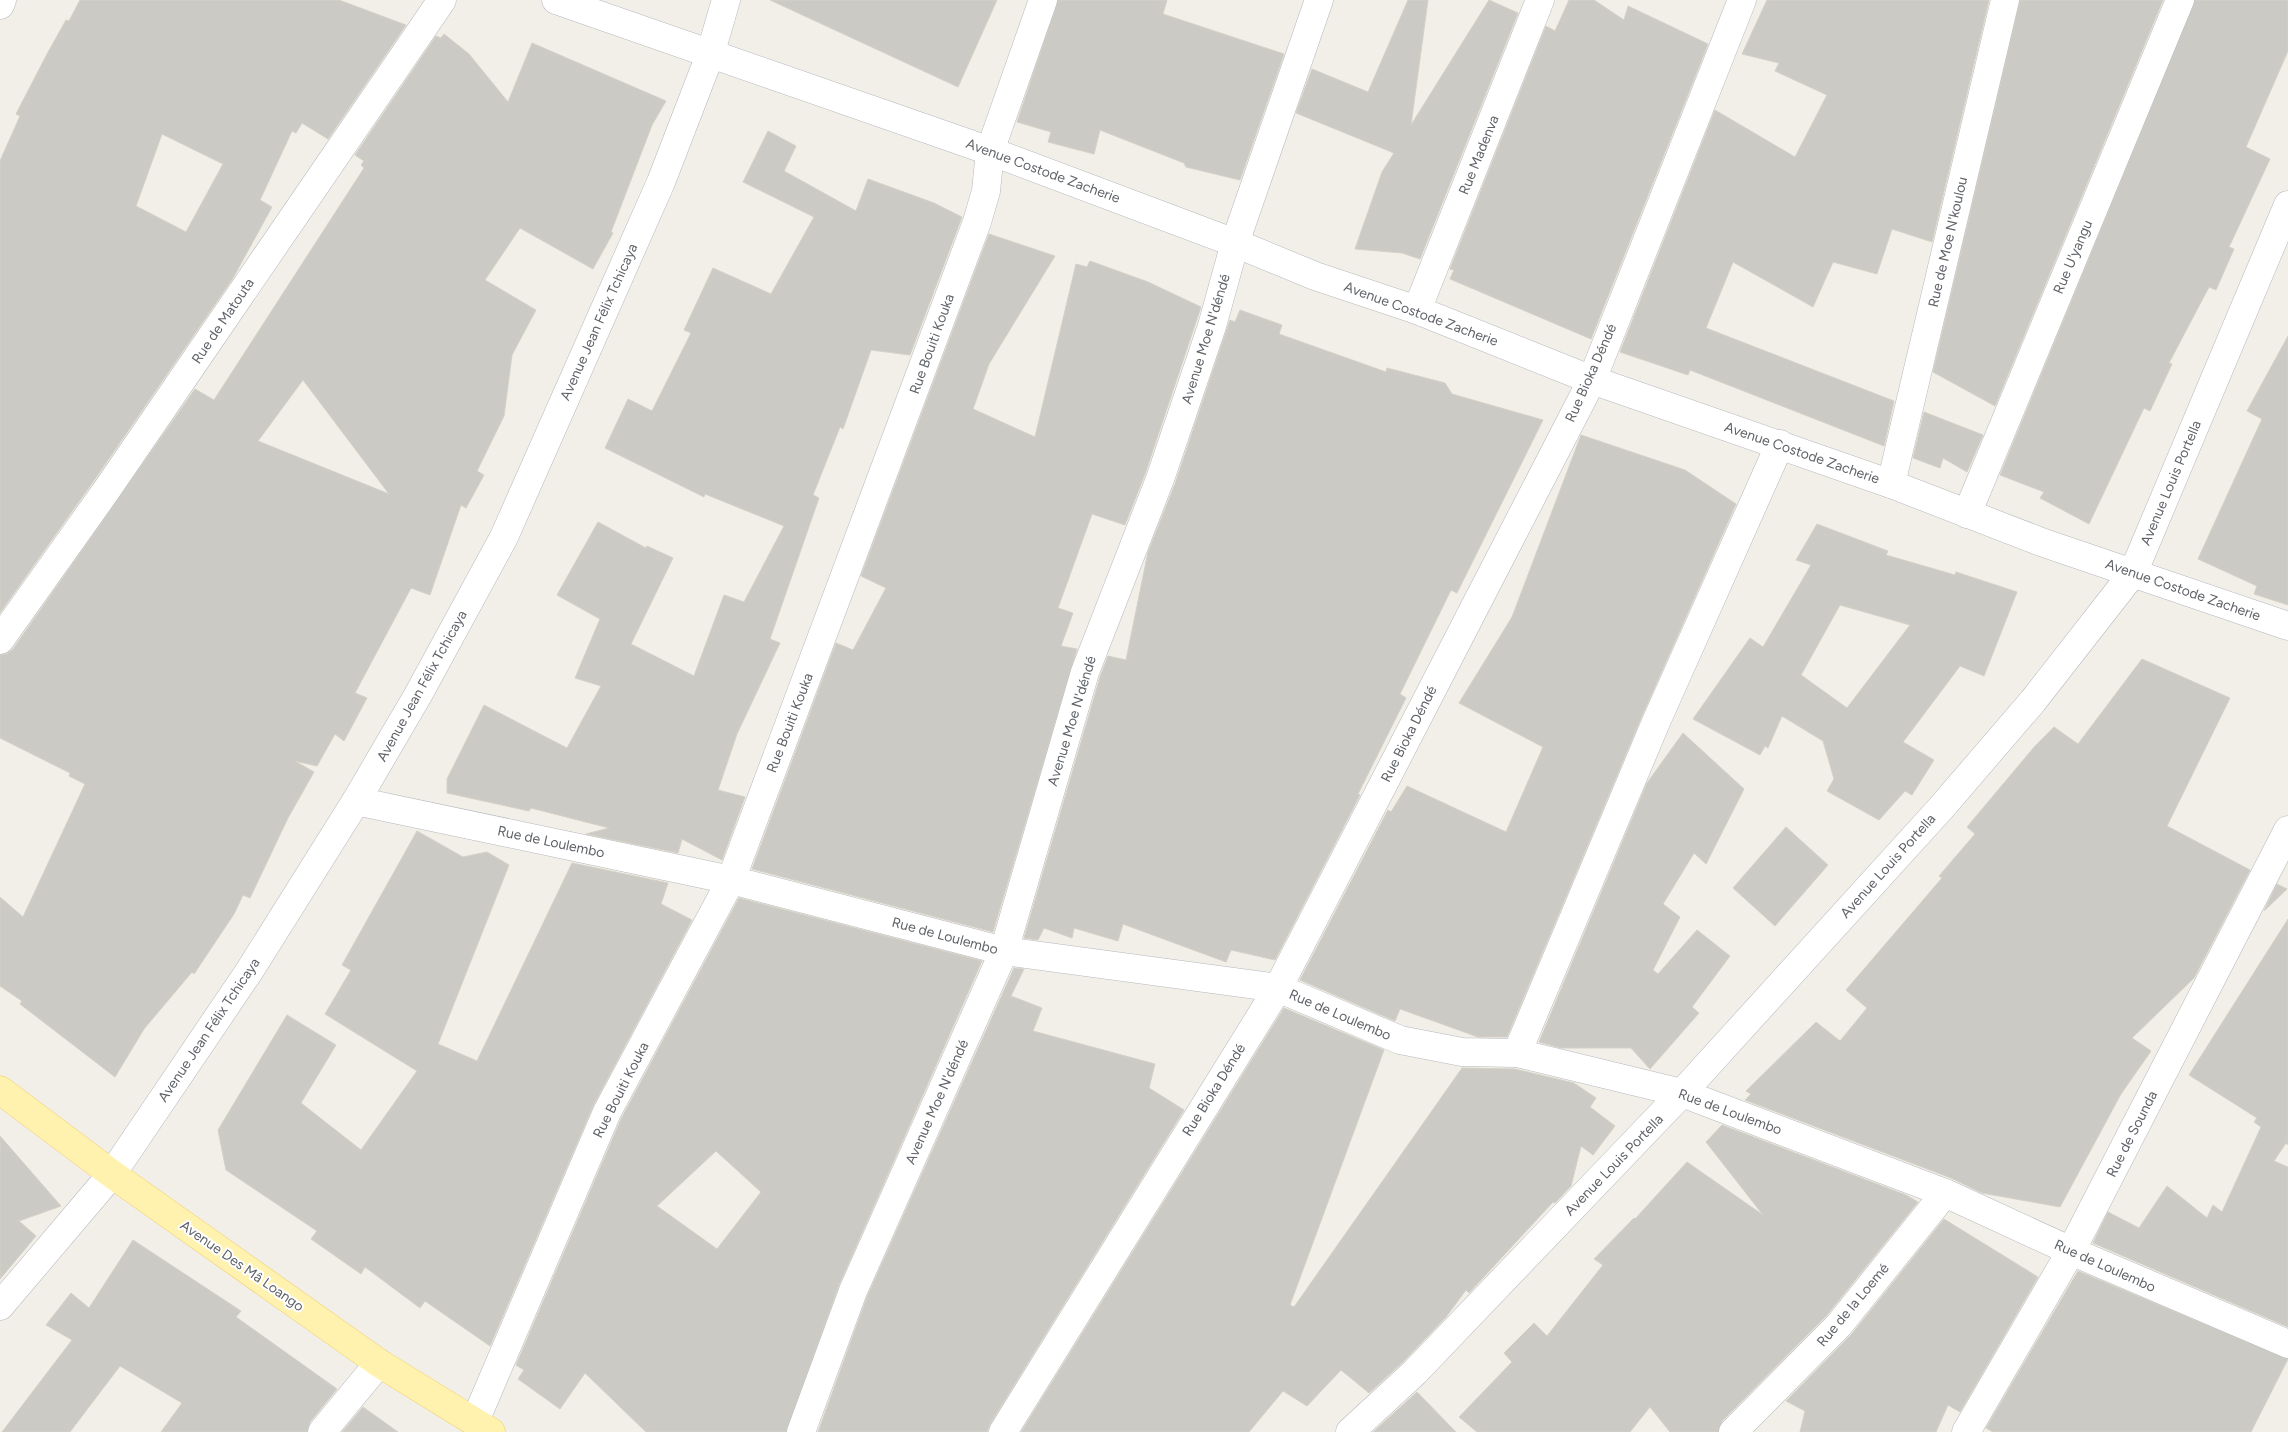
<svg xmlns="http://www.w3.org/2000/svg" width="2288" height="1432" viewBox="0 0 2288 1432" font-family="Figtree,sans-serif">
  <style>
    .building { fill: #cccac5; stroke: #d6d1c6; fill-rule: evenodd }
    .lines { fill: none; stroke-linecap: round; stroke-linejoin: round }
    .minor-casing { stroke: #b5b8bc; stroke-width: 29 }
    .major-casing { stroke: #f2c960; stroke-width: 29 }
    .minor { stroke: #fff; stroke-width: 28 }
    .major { stroke: #fff2af; stroke-width: 28 }
    .labels { text-anchor: middle; dominant-baseline: central; stroke-width: 4; stroke-linejoin: round; paint-order: stroke }
    .street-label { font-size: 14px; fill: #5f6368; stroke: #fff }
  </style>
  <rect width="100%" height="100%" fill="#f1efe8"/>
  <g class="building">
    <path d="M80 0H339L406 25 328 139 302 123 296 133 292 131 260 200 272 207 233 278 95 479 0 613V161L20 116 16 114 47 54 66 20 69 21ZM162 134 223 164 186 232 136 206Z"/>
    <polygon points="770,0 997,0 958,87"/>
    <polygon points="1058,0 1167,0 1163,14 1284,54 1240,180 1186,167 1184,163 1100,130 1094,154 1048,142 1051,132 1017,122"/>
    <polygon points="1408,0 1428,0 1411,125 1489,0 1518,13 1420,259 1402,253 1355,249 1382,172 1394,153 1296,113 1312,69 1368,92"/>
    <polygon points="1569,0 1594,0 1624,20 1628,6 1708,44 1591,339 1450,279 1454,270 1450,269 1546,26 1555,31"/>
    <polygon points="1767,0 1989,0 1932,242 1892,229 1877,274 1833,262 1813,307 1733,262 1706,328 1894,401 1884,446 1690,370 1688,375 1620,352 1715,110 1795,157 1827,95 1775,71 1779,63 1742,54"/>
    <polygon points="2020,0 2163,0 1995,406 1933,372"/>
    <polygon points="2195,0 2288,0 2288,51 2246,147 2270,159 2229,247 2234,249 2216,290 2209,287 2169,363 2172,364 2150,411 2144,408 2089,524 2040,498 2044,492 2000,475"/>
    <path d="M444 34 469 54 508 102 532 43 666 101 652 125 611 232 613 233 593 269 520 228 485 280 536 310 512 355 504 416 477 471 484 475 466 508 461 505 430 595 411 588 355 693 367 698 344 741 335 734 317 766 295 761 314 772 288 818 250 898 243 895 234 914 194 974 192 972 144 1029 115 1077 20 1004 22 1001 0 986V897L23 917 85 784 69 776 70 773 0 738V655L7 654 13 649 195 389 214 400 364 168 361 165 364 161 355 155 436 36 441 38ZM303 380 389 494 258 441Z"/>
    <polygon points="768,131 796,146 784,171 856,211 868,179 934,203 962,217 910,355 871,350 843,429 840,427 813,495 819,498 770,639 780,643 737,734 718,790 745,797 722,860 682,839 678,853 586,834 609,828 531,808 529,811 447,793 447,779 484,705 567,748 601,686 575,678 600,619 557,595 598,522 646,548 647,546 673,558 631,644 694,676 724,595 744,602 784,526 705,494 704,497 605,448 628,399 652,411 691,333 684,330 713,268 771,294 814,217 743,182"/>
    <polygon points="989,234 1055,256 989,364 973,409 1035,437 1076,264 1087,267 1090,261 1148,282 1201,307 1145,474 1125,525 1092,514 1058,608 1073,613 1061,646 1077,649 993,932 752,869 836,643 853,650 886,588 861,576"/>
    <polygon points="1240,310 1282,325 1279,334 1386,372 1387,368 1445,383 1452,394 1543,420 1457,593 1451,590 1400,694 1406,698 1358,794 1360,795 1275,960 1231,950 1226,962 1123,924 1118,941 1074,928 1072,938 1044,928 1038,940 1024,938 1100,677 1108,656 1126,660 1148,552 1175,484 1230,320 1235,322"/>
    <polygon points="2288,336 2288,605 2254,594 2257,586 2198,559 2262,419 2247,411"/>
    <polygon points="1924,412 1983,435 1967,472 1943,458 1940,468 1913,458"/>
    <polygon points="1581,435 1685,470 1736,504 1642,716 1507,1037 1478,1037 1400,1009 1395,1021 1300,980 1388,810 1391,812 1407,786 1506,832 1543,747 1459,703 1512,617"/>
    <path d="M1817 524 1888 551 1886 555 1955 575 1956 572 2017 592 1984 676 1960 666 1903 742 1934 760 1912 795 1905 791 1879 820 1827 791 1834 779 1823 741 1782 716 1768 748 1765 746 1760 755 1693 719 1750 638 1763 647 1811 565 1796 560ZM1840 605 1910 625 1847 708 1801 675Z"/>
    <polygon points="2142,659 2230,698 2167,826 2250,870 2194,978 2132,1038 2151,1051 2121,1094 2060,1207 1982,1193 1951,1178 1745,1100 1751,1094 1746,1091 1816,1022 1840,1041 1867,1008 1846,990 1942,878 1939,876 1975,834 1967,827 2035,746 2054,727 2078,744"/>
    <polygon points="1683,733 1744,789 1706,864 1694,853 1663,904 1680,917 1653,970 1658,974 1697,930 1730,956 1692,1007 1699,1013 1650,1069 1631,1048 1561,1048 1539,1042 1647,783"/>
    <polygon points="1786,827 1828,865 1775,926 1733,888"/>
    <polygon points="417,831 463,857 487,852 509,865 438,1044 477,1061 572,863 668,883 661,904 692,920 593,1106 490,1346 425,1301 420,1308 365,1267 361,1274 311,1239 317,1231 226,1170 218,1130 287,1015 336,1045 301,1103 361,1150 417,1071 325,1014 351,970 342,965"/>
    <polygon points="2277,884 2287,889 2264,911"/>
    <path d="M739 898 982 961 839 1285 786 1432H646L585 1373 560 1409 518 1379 524 1370 516 1365 621 1119ZM716 1151 761 1192 717 1249 657 1206Z"/>
    <polygon points="2288,919 2288,1145 2286,1143 2274,1161 2288,1167 2288,1327 2093,1243 2108,1212 2139,1228 2167,1186 2207,1218 2213,1205 2222,1212 2261,1127 2254,1122 2257,1118 2189,1075"/>
    <polygon points="1014,968 1024,969 1011,996 1042,1008 1033,1031 1155,1064 1149,1088 1184,1110 990,1424 987,1432 818,1432 867,1297"/>
    <polygon points="1284,1008 1384,1050 1290,1305 1294,1307 1462,1068 1515,1069 1574,1083 1596,1098 1590,1107 1615,1126 1593,1155 1581,1146 1571,1186 1555,1203 1553,1202 1469,1293 1466,1290 1446,1317 1404,1361 1369,1393 1341,1370 1307,1406 1283,1391 1249,1432 1021,1432"/>
    <polygon points="1722,1125 1906,1195 1918,1202 1827,1315 1722,1421 1718,1432 1670,1432 1650,1407 1630,1432 1477,1432 1459,1417 1512,1362 1504,1353 1534,1323 1547,1336 1603,1265 1594,1259 1634,1218 1635,1219 1687,1162 1763,1215 1706,1142"/>
    <polygon points="0,1136 61,1206 19,1221 36,1236 0,1279"/>
    <polygon points="1944,1219 2038,1277 1960,1412 1948,1405 1936,1432 1800,1432 1805,1411 1786,1401 1851,1335"/>
    <polygon points="133,1240 241,1311 236,1317 337,1389 310,1422 307,1432 161,1432 182,1403 120,1366 70,1432 2,1432 72,1340 46,1325 71,1293 89,1308"/>
    <polygon points="2078,1271 2288,1359 2251,1432 1993,1432 1986,1428"/>
    <polygon points="1417,1392 1456,1432 1373,1432"/>
    <polygon points="363,1407 398,1432 342,1432"/>
  </g>
  <g class="lines">
    <g class="minor-casing">
      <g id="minor">
        <polyline points="556,0 990,151 1235,243 1315,276 1417,310 1592,380 1891,484 2044,543 2288,626"/>
        <polyline points="0,5 2,0"/>
        <polyline points="1417,310 1540,0"/>
        <polyline points="1891,484 2005,0"/>
        <polyline points="1967,514 2180,0"/>
        <polyline points="0,640 108,488 442,0"/>
        <polyline points="356,801 731,880 1004,951 1278,988 1400,1040 1462,1052 1517,1053 1682,1093 1945,1193 2071,1251 2288,1344"/>
        <polyline points="1517,1053 1656,722 1780,444"/>
        <polyline points="0,1306 112,1174 250,970 356,801 418,695 504,537 661,182 710,55 726,0"/>
        <polyline points="475,1421 607,1112 731,880 977,222 986,191 990,151 1043,0"/>
        <polyline points="322,1432 379,1363"/>
        <polyline points="801,1432 853,1291 1004,951 1085,672 1160,479 1212,326 1235,243 1319,0"/>
        <polyline points="1003,1432 1278,988 1592,380 1742,0"/>
        <polyline points="1350,1432 1415,1372 1682,1093 1941,808 2033,701 2133,573 2288,205"/>
        <polyline points="1733,1432 1839,1325 1945,1193"/>
        <polyline points="1966,1432 2071,1251 2288,830"/>
      </g>
    </g>
    <g class="major-casing">
      <polyline id="major" points="0,1090 112,1174 379,1363 491,1432"/>
    </g>
    <use href="#minor" class="minor"/>
    <use href="#major" class="major"/>
  </g>
  <g class="labels">
    <g class="street-label">
      <text transform="translate(1479 155) rotate(-68)">Rue Madenva</text>
      <text transform="translate(1043 171) rotate(20)">Avenue Costode Zacherie</text>
      <text transform="translate(1948 242) rotate(-77)">Rue de Moe N'koulou</text>
      <text transform="translate(2073 257) rotate(-67)">Rue U'yangu</text>
      <text transform="translate(1421 314) rotate(20)">Avenue Costode Zacherie</text>
      <text transform="translate(223 321) rotate(-56)">Rue de Matouta</text>
      <text transform="translate(599 322) rotate(-66)">Avenue Jean Félix Tchicaya</text>
      <text transform="translate(1206 339) rotate(-73)">Avenue Moe N'déndé</text>
      <text transform="translate(932 344) rotate(-70)">Rue Bouiti Kouka</text>
      <text transform="translate(1591 373) rotate(-66)">Rue Bioka Déndé</text>
      <text transform="translate(1802 453) rotate(19)">Avenue Costode Zacherie</text>
      <text transform="translate(2171 483) rotate(-67)">Avenue Louis Portella</text>
      <text transform="translate(2183 590) rotate(19)">Avenue Costode Zacherie</text>
      <text transform="translate(422 686) rotate(-61)">Avenue Jean Félix Tchicaya</text>
      <text transform="translate(1072 721) rotate(-73)">Avenue Moe N'déndé</text>
      <text transform="translate(790 723) rotate(-69)">Rue Bouiti Kouka</text>
      <text transform="translate(1409 734) rotate(-63)">Rue Bioka Déndé</text>
      <text transform="translate(551 842) rotate(12)">Rue de Loulembo</text>
      <text transform="translate(1888 866) rotate(-48)">Avenue Louis Portella</text>
      <text transform="translate(945 936) rotate(15)">Rue de Loulembo</text>
      <text transform="translate(1340 1015) rotate(23)">Rue de Loulembo</text>
      <text transform="translate(209 1030) rotate(-56)">Avenue Jean Félix Tchicaya</text>
      <text transform="translate(621 1090) rotate(-63)">Rue Bouiti Kouka</text>
      <text transform="translate(1214 1090) rotate(-58)">Rue Bioka Déndé</text>
      <text transform="translate(937 1102) rotate(-66)">Avenue Moe N'déndé</text>
      <text transform="translate(1730 1112) rotate(20)">Rue de Loulembo</text>
      <text transform="translate(2132 1134) rotate(-63)">Rue de Sounda</text>
      <text transform="translate(1614 1165) rotate(-46)">Avenue Louis Portella</text>
      <text transform="translate(242 1266) rotate(35)">Avenue Des Mâ Loango</text>
      <text transform="translate(2105 1266) rotate(24)">Rue de Loulembo</text>
      <text transform="translate(1853 1305) rotate(-50)">Rue de la Loemé</text>
    </g>
  </g>
</svg>
